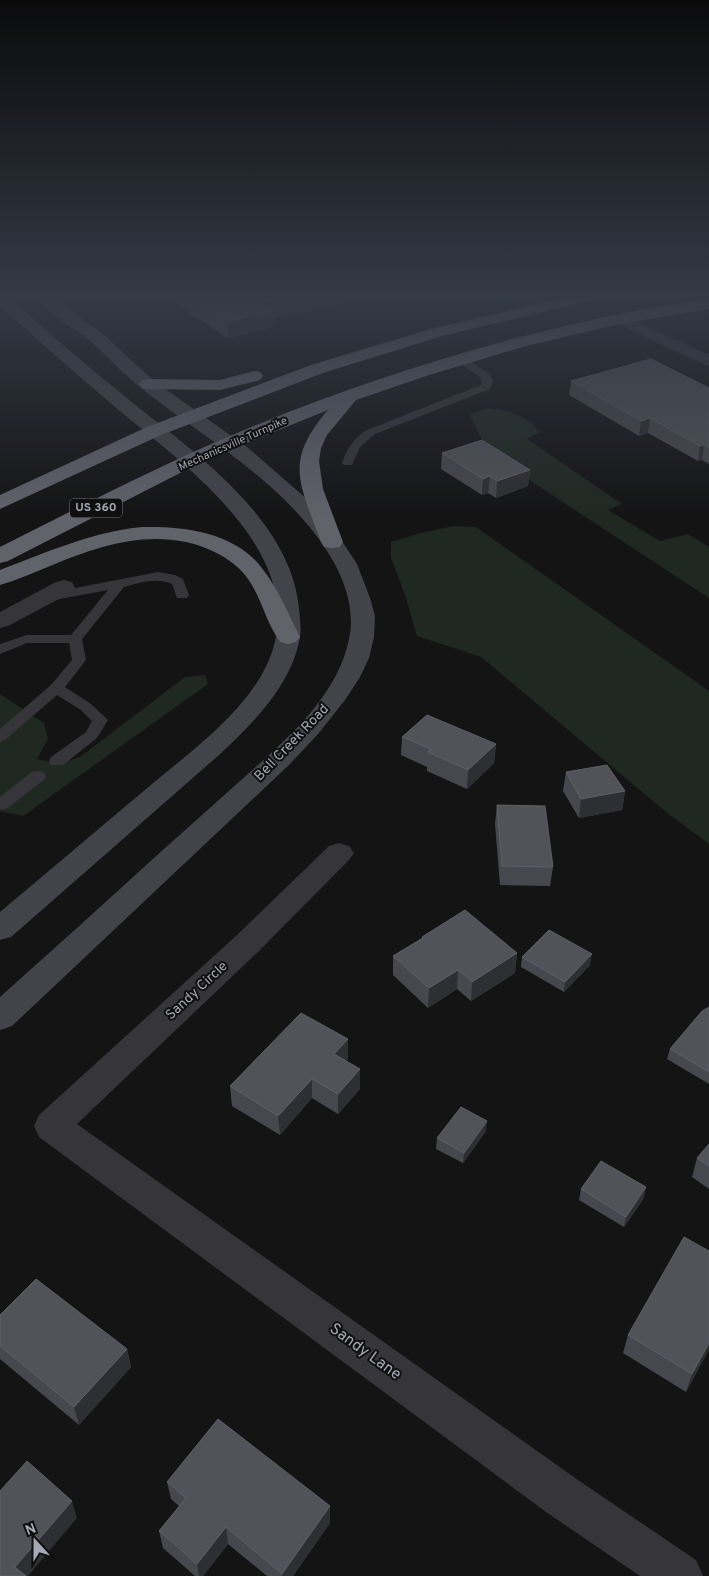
<svg xmlns="http://www.w3.org/2000/svg" width="709" height="1576" viewBox="0 0 709 1576" font-family="Overpass,sans-serif">
  <style>
    .green { fill: #202822 }
    .lines { fill: none; stroke-linecap: round; stroke-linejoin: round }
    .lane { fill: #35353a; fill-rule: evenodd }
    .street { fill: #35353a; fill-rule: evenodd }
    .secondary { fill: #43444a; fill-rule: evenodd }
    .highway { fill: #61636b; fill-rule: evenodd }
    .wall { fill: #47484d }
    .shaded-wall { fill: #2e2f32 }
    .building { fill: #515358; stroke: #5f6067 }
    .labels { text-anchor: middle; dominant-baseline: central; stroke-width: 4; stroke-linejoin: round; paint-order: stroke }
    .far-street-label { font-size: 11px; fill: #a6a9b5; stroke: #0f0f10 }
    .shield { fill: #0f0f10; stroke: #797b84; stroke-width: 1 }
    .shield-label { font-size: 12px; font-weight: bold; fill: #a6a9b5 }
    .street-label { font-size: 14px; fill: #a6a9b5; stroke: #0f0f10 }
    .near-street-label { font-size: 16px; fill: #a6a9b5; stroke: #0f0f10 }
  </style>
  <rect width="100%" height="100%" fill="#141415"/>
  <g class="green">
    <path d="M488 408C510 410 525 416 540 432L527 439 622 504 608 510 660 541 688 534 709 547V598L488 453 470 415Z"/>
    <polygon points="453,526 476,527 709,691 709,844 666,812 481,657 417,636 405,595 391,558 391,542 421,533"/>
    <polygon points="205,675 208,684 23,816 0,811 0,694 44,723 48,739 37,759 60,764 80,757 185,677"/>
  </g>
  <g class="lines">
    <g class="lane">
      <path d="M461 356 490 374 493 381 490 389 375 434 360 447 352 465H344L342 463C347 448 354 438 367 430L481 385V378L457 361 456 359Z"/>
      <path d="M158 572 175 575 183 579 189 595 187 598H177L172 584C157 577 140 583 124 587L82 639 86 660 65 687 91 704 108 720 97 738 63 765H51L49 761 51 757 86 732 92 721 81 710 57 695 5 740 0 742V729L51 685 72 660 69 643H27L0 654V644L27 635H71L108 590 49 601 44 600 42 597 44 594Z"/>
      <polygon points="38,771 44,772 46,776 44,780 6,809 0,810 0,797 32,772"/>
    </g>
    <g class="street">
      <polygon points="620,314 709,355 709,367 614,322 612,319 614,316"/>
      <polygon points="64,580 72,582 75,587 72,592 8,626 0,628 0,612 56,582"/>
      <polygon points="339,843 349,846 354,853 349,860 259,951 77,1124 578,1480 696,1560 703,1576 640,1576 546,1512 39,1137 34,1126 39,1115 237,935 329,846"/>
    </g>
    <g class="secondary">
      <path d="M0 298H9C45 329 81 361 118 391 185 446 291 515 299 609 300 620 302 632 299 642 289 688 252 724 219 755L11 937 0 940V912C51 869 101 827 152 784 188 754 229 724 256 684 332 569 192 471 115 407 76 374 38 340 0 306Z"/>
      <path d="M36 298H54L104 335 154 381 247 447 308 500 334 529 357 564 370 598 375 616 374 637 369 658 360 677 345 700 318 734 289 765 12 1026 0 1030V997C55 948 110 898 165 848 190 826 214 804 239 782 282 743 337 699 349 639 362 579 306 517 264 481 225 447 181 420 141 388 123 374 108 356 90 341 73 327 50 315 36 298Z"/>
    </g>
    <g class="highway">
      <polygon points="563,298 591,298 589,301 442,336 323,373 161,435 0,509 0,495 147,427 311,365 431,329"/>
      <path d="M709 299V309L619 324 526 346 429 375 356 400 327 435 321 448 319 461 323 489 343 542 340 547 332 548 324 547 321 542C300 484 283 462 328 410L239 446 180 473 8 561 0 563V547C74 510 148 471 225 438 352 384 484 342 619 314 649 308 679 304 709 299Z"/>
      <polygon points="254,371 260,372 263,376 260,380 220,390 148,389 142,388 139,384 142,380 148,379 220,380"/>
      <path d="M142 527C184 526 234 532 261 567 278 588 288 613 300 637L296 642 288 644 280 642C265 621 261 595 245 575 230 557 208 547 186 542 139 532 93 548 50 566 33 573 17 580 0 585V570C47 552 92 532 142 527Z"/>
    </g>
  </g>
  <g class="wall">
    <polygon points="167,298 345,298 345,305 274,318 274,327 228,338"/>
    <polygon points="571,381 709,388 709,464 702,460 698,461 648,433 639,436 569,395"/>
    <polygon points="442,453 530,470 528,486 496,498 488,493 482,495 441,469"/>
    <polygon points="402,737 496,744 494,763 467,789 427,771 427,767 401,755"/>
    <polygon points="566,772 625,791 622,810 579,818 563,791"/>
    <polygon points="497,805 553,867 550,886 500,885 495,824"/>
    <polygon points="422,937 517,953 515,973 471,1001 457,989 428,1008 393,975 393,956 422,938"/>
    <polygon points="522,957 590,965 564,992 521,967"/>
    <polygon points="709,1007 709,1084 667,1059 670,1049"/>
    <polygon points="348,1039 348,1059 346,1061 360,1089 338,1114 312,1098 280,1135 232,1106 230,1086"/>
    <polygon points="486,1131 463,1163 436,1149 437,1138"/>
    <polygon points="709,1144 709,1189 692,1177 697,1158"/>
    <polygon points="581,1189 644,1198 624,1227 579,1200"/>
    <polygon points="0,1315 127,1349 131,1367 79,1425 0,1359"/>
    <polygon points="628,1335 709,1349 686,1392 623,1353"/>
    <polygon points="167,1482 330,1523 293,1576 267,1576 228,1544 203,1576 195,1576 163,1548 159,1531 179,1506 171,1499"/>
  </g>
  <g class="shaded-wall">
    <polygon points="294,298 345,298 345,305 274,318 274,327 228,338 227,322 261,303"/>
    <polygon points="650,418 648,433 639,436 641,421"/>
    <polygon points="704,445 702,460 698,461 700,446"/>
    <polygon points="530,470 528,486 496,498 497,481"/>
    <polygon points="490,476 488,493 482,495 483,479"/>
    <polygon points="496,744 494,763 467,789 468,770"/>
    <polygon points="625,791 622,810 579,818 581,799"/>
    <polygon points="517,953 515,973 471,1001 472,982"/>
    <polygon points="592,954 590,965 564,992 565,982"/>
    <polygon points="458,970 457,989 428,1008 429,988"/>
    <polygon points="348,1039 348,1059 334,1074 334,1054"/>
    <polygon points="360,1069 360,1089 338,1114 338,1094"/>
    <polygon points="312,1079 312,1098 280,1135 278,1116"/>
    <polygon points="487,1121 486,1131 463,1163 464,1153"/>
    <polygon points="646,1187 644,1198 624,1227 626,1217"/>
    <polygon points="709,1343 709,1349 686,1392 692,1374"/>
    <polygon points="127,1349 131,1367 79,1425 74,1407"/>
    <polygon points="72,1501 77,1518 28,1576 19,1576 15,1567"/>
    <polygon points="330,1506 330,1523 293,1576 282,1576 282,1574"/>
    <polygon points="226,1527 228,1544 203,1576 199,1576 197,1564"/>
  </g>
  <g class="building">
    <polygon points="190,298 294,298 261,303 273,311 227,322"/>
    <polygon points="651,359 709,388 709,448 704,445 700,446 650,418 641,421 571,381"/>
    <polygon points="482,440 530,470 497,481 490,476 483,479 442,453"/>
    <polygon points="427,715 496,744 468,770 428,752 431,749 402,737"/>
    <polygon points="607,765 625,791 581,799 566,772"/>
    <polygon points="497,805 545,806 553,867 502,866"/>
    <polygon points="465,910 517,953 472,982 458,970 429,988 393,956 423,938 422,937"/>
    <polygon points="549,930 592,954 565,982 522,957"/>
    <polygon points="709,1007 709,1072 670,1049 702,1011"/>
    <polygon points="301,1013 348,1039 334,1054 360,1069 338,1094 312,1079 278,1116 230,1086"/>
    <polygon points="461,1107 487,1121 464,1153 437,1138"/>
    <polygon points="709,1144 709,1166 697,1158"/>
    <polygon points="601,1161 646,1187 626,1217 581,1189"/>
    <polygon points="684,1237 709,1251 709,1343 692,1374 628,1335"/>
    <polygon points="36,1279 127,1349 74,1407 0,1346 0,1315"/>
    <polygon points="218,1419 330,1506 282,1574 226,1527 197,1564 159,1531 186,1498 167,1482"/>
    <polygon points="27,1461 72,1501 15,1567 26,1576 0,1576 0,1491"/>
  </g>
  <linearGradient id="sky" x2="0" y2="1"><stop stop-color="#0b0b0c"/><stop offset="0.57" stop-color="#343a46"/><stop offset="1" stop-color="#343a46" stop-opacity="0"/></linearGradient>
  <rect width="709" height="519" fill="url(#sky)"/>
  <g class="labels">
    <g class="far-street-label">
      <text transform="translate(233 444) rotate(-24)">Mechanicsville Turnpike</text>
    </g>
    <rect class="shield" x="70" y="498.5" width="52" height="19" rx="4"/>
    <g class="shield-label">
      <text x="96" y="508">US 360</text>
    </g>
    <g class="street-label">
      <text transform="translate(292 743) rotate(-46)">Bell Creek Road</text>
      <text transform="translate(197 991) rotate(-43)">Sandy Circle</text>
    </g>
    <g class="near-street-label">
      <text transform="translate(365 1352) rotate(36)">Sandy Lane</text>
    </g>
  </g>
  <g transform="translate(35 1541) rotate(339)" stroke="#0f0f10" stroke-width="4" paint-order="stroke">
  <path d="M0-4L9 19L0 12L-9 19Z" fill="#a6a9b5"/>
  <text y="-8" font-size="14" font-weight="bold" text-anchor="middle" fill="#a6a9b5">N</text>
  </g>
</svg>
